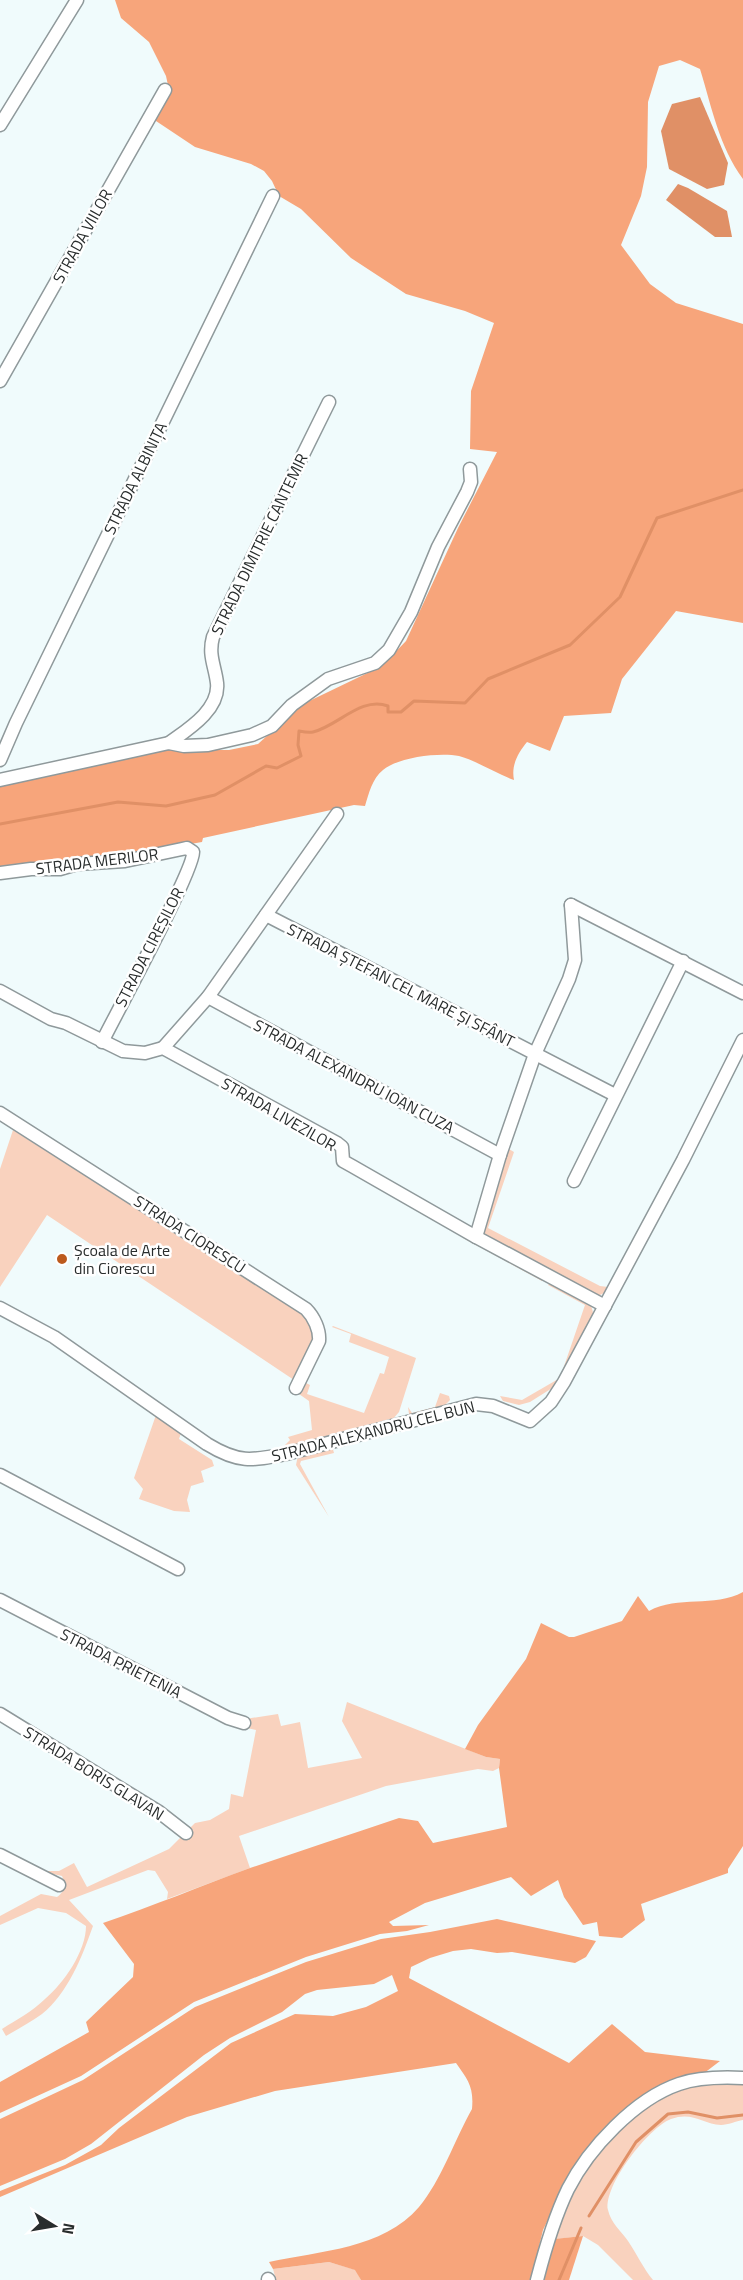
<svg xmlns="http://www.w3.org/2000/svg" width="743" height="2280" viewBox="0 0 743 2280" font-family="'Titillium Web',sans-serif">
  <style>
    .green { fill: #f9d2be }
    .forest { fill: #f7a57b }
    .water { fill: #e09066 }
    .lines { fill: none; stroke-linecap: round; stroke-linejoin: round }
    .stream { stroke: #e09066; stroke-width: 3 }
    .minor-casing { stroke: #8f999b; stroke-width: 15 }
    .minor { stroke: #fff; stroke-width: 12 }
    .poi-dot { fill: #bc5a1d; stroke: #fff; stroke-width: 2 }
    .labels { text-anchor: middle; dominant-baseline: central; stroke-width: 5; stroke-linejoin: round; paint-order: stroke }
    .street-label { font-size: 16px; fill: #292d2d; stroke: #fff }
    .poi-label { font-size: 16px; fill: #292d2d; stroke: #fff; text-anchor: start }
  </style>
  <rect width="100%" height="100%" fill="#f0fbfc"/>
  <g class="green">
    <polygon points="13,1130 308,1317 317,1334 294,1380 47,1215 0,1287 0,1169"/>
    <polygon points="507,1148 514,1152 488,1228 600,1286 608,1287 604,1293 598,1296 488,1240 483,1230"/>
    <polygon points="468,1237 543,1277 542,1281 463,1238"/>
    <path d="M551 1281C565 1288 594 1296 593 1315L566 1375 557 1385 530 1402 519 1405 503 1401 500 1396 522 1400 560 1378 585 1305 548 1285Z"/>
    <polygon points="333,1326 416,1358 399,1412 392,1420 285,1451 284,1446 290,1440 288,1437 312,1430 309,1401 299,1394 304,1382 310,1385 307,1394 364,1413 380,1373 384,1374 389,1357 349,1342 351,1334 332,1327"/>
    <polygon points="440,1393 449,1396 450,1400 443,1407 413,1415 409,1414 408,1407 412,1413 435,1407"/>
    <polygon points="156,1415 181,1433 179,1439 212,1460 214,1466 201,1471 204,1482 191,1486 187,1500 190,1512 174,1511 139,1499 143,1489 134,1478"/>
    <polygon points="332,1446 334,1453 301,1461 300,1464 329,1517 296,1465 298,1455"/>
    <path d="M347 1702 486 1757 500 1759 499 1768 493 1771 478 1769 386 1786 239 1836 250 1868 167 1899 168 1892 155 1871 148 1870 69 1900 93 1926C82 1957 68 1993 42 2014 31 2022 18 2029 6 2036L2 2029C16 2020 33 2011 45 1999 64 1983 86 1951 86 1926L66 1913 38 1908 0 1925V1916L41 1894 57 1897C65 1891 66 1885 62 1876L40 1871H59L74 1863 87 1887 169 1849 195 1823 210 1820 229 1809 231 1794 243 1797 256 1730 247 1728 245 1719 278 1714 281 1726 300 1722 308 1768 362 1758 342 1721Z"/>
    <path d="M743 2083V2120C736 2121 728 2125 721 2125 703 2124 692 2111 671 2119 649 2127 603 2186 608 2210 611 2223 621 2231 628 2241 637 2254 643 2268 653 2280H633L598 2245 583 2236 555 2239C564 2217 572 2192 586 2172 609 2138 644 2102 683 2089 702 2082 723 2083 743 2083Z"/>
    <polygon points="329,2262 356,2270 361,2280 276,2280 273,2269"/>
  </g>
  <g class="forest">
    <path d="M115 0H743V179C719 146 712 108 700 69L680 60 659 66 648 102 647 167 641 196 621 245 650 284 676 303 743 324V623L676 611 622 679 611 713 564 716 550 751 527 742C518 753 511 765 514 780 497 774 475 760 459 756 440 752 398 757 383 770 372 779 369 793 365 806L354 805 203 838 202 842 64 866 0 869V786L158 750H229L258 744 301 705 382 666 406 641 458 528 497 452 470 449 471 391 494 323 465 311 406 294 351 258 301 209 279 196 272 181 264 171 251 164 195 147 153 119 169 90 166 76 149 42 121 18Z"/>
    <path d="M743 1592V1846L728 1869V1873L641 1904 645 1920 622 1938 599 1936 597 1922 583 1925 564 1897 558 1880 531 1896 511 1877 425 1903 389 1922 393 1926 429 1925 407 1931 380 1934 306 1957 194 2002 81 2076 0 2113V2082L89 2032 86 2022 133 1977 134 1964 103 1923C153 1906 201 1886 250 1868 300 1851 349 1835 399 1818L418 1821 433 1843 507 1827 499 1768 500 1759 486 1757 465 1749 478 1725 526 1659 541 1623 569 1637H574L622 1621 638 1596 649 1611C678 1595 714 1608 743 1592Z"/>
    <path d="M497 1919 596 1941 586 1957 575 1963 512 1952 497 1953 471 1949 453 1951 430 1958 411 1967 409 1978 569 2063 612 2024 645 2052 720 2061 703 2074 659 2088 569 2176 543 2230 531 2280H361L355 2270 329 2262 273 2269 269 2262C319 2251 383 2249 419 2207 441 2181 455 2139 472 2109 474 2087 468 2080 456 2063L275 2091 187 2117 0 2197V2191L65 2165 101 2145 119 2128 231 2043 295 2014 333 2016 366 2007 398 1991 392 1975 374 1984 317 1990 305 1994 282 2012 230 2038 204 2055 91 2144 65 2159 0 2186V2119L83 2080 195 2007 306 1962 381 1939 430 1932Z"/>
    <polygon points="583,2236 569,2280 542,2280 554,2239"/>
  </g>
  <g class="water">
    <polygon points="700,97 728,163 724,185 707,189 669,169 661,131 672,104"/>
    <polygon points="678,184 688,188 727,211 732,237 715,237 666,200"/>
  </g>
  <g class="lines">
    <g class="stream">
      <path d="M0 824 118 802 166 806 215 795 266 766 277 768 301 756 298 745 299 731C304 732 309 733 313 732 338 726 361 696 388 706V712H401L414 701 465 703 488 679 570 645 620 597 657 518 743 490"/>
      <polyline points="589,2216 636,2142 668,2114 688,2112 717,2118 743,2115"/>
      <polyline points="559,2280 581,2228"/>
    </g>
    <g class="minor-casing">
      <g id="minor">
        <polyline points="0,125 77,0"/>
        <polyline points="0,381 165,90"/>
        <path d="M169 743C187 730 220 710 217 683 215 666 208 655 213 637L329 402"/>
        <polyline points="0,760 16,723 273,196"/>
        <polyline points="0,780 169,743 184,746 208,745 252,735 272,726 292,705 328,679 375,663 389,650 411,612 438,547 467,492 471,482 470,469"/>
        <path d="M0 873 31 869H60L77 864 125 861 182 849 187 848 193 852C195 868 115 1016 102 1042"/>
        <polyline points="571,905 743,993"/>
        <polyline points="266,915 615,1095"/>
        <polyline points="0,991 51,1019 66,1023 123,1051 145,1053 163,1048 337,1143 342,1147 343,1161 352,1166 476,1237 605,1306"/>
        <polyline points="208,997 500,1155"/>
        <polyline points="163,1048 208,997 337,814"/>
        <path d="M0 1113 306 1309C314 1317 320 1330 319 1341L296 1388"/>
        <polyline points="574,1181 683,961"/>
        <polyline points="476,1237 500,1155 535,1054 569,979 575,960 571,905"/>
        <path d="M0 1308 54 1337 207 1444C238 1463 251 1461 286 1454L476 1404 493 1406 530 1421 551 1402 564 1382 683 1160 743 1040"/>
        <polyline points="0,1475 178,1569"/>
        <polyline points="0,1600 228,1718 244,1723"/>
        <polyline points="0,1714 159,1812 186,1833"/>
        <polyline points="0,1855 59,1885"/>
        <polyline points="268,2279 269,2280"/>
        <path d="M537 2280C545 2249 554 2218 568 2189 589 2148 635 2099 679 2084 699 2077 722 2077 743 2078"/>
      </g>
    </g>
    <use href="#minor" class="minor"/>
  </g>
  <circle class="poi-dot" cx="62" cy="1259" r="6"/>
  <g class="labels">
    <g class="street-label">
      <text transform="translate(82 236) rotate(-61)">STRADA VIILOR</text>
      <text transform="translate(135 478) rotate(-64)">STRADA ALBINIȚA</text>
      <text transform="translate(259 544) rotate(-64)">STRADA DIMITRIE CANTEMIR</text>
      <text transform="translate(97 861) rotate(-7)">STRADA MERILOR</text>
      <text transform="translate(149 947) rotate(-63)">STRADA CIREȘILOR</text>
      <text transform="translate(401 985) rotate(27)">STRADA ȘTEFAN CEL MARE ȘI SFÂNT</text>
      <text transform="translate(354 1076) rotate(28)">STRADA ALEXANDRU IOAN CUZA</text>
      <text transform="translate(279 1114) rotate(30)">STRADA LIVEZILOR</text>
      <text transform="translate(190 1234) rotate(33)">STRADA CIORESCU</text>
      <text transform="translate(373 1431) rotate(-14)">STRADA ALEXANDRU CEL BUN</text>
      <text transform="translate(121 1663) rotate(27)">STRADA PRIETENIA</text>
      <text transform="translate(94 1773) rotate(32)">STRADA BORIS GLAVAN</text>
    </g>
    <g class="poi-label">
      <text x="74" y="1250">Școala de Arte<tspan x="74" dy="18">din Ciorescu</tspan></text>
    </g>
  </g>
  <g transform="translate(54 2226) rotate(101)" stroke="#ffffff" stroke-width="4.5" paint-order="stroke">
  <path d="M0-4.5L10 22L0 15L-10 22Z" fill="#292d2d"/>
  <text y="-9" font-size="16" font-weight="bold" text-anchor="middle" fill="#292d2d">N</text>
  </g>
</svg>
